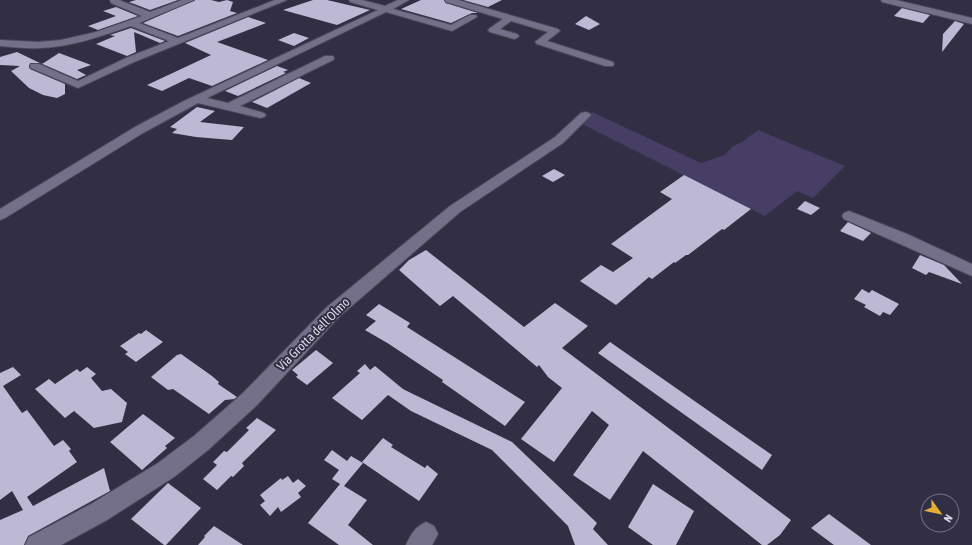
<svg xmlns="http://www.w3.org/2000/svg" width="972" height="545" viewBox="0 0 972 545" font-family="'Asap Condensed',sans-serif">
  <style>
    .green { fill: #463e65 }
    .building { fill: #bdb9d5 }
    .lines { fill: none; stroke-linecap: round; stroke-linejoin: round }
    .minor-casing { stroke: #4c495b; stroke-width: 2 }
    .minor { fill: #747089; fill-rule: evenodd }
    .labels { text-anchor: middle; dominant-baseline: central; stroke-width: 4; stroke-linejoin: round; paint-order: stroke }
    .street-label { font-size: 13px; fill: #dbd9e7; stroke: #322e44 }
  </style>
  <rect width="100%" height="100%" fill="#322e44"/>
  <polygon class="green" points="592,112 701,163 725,155 733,146 742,142 758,130 845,166 813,198 797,191 765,216 580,123"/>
  <g class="building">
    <polygon points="136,0 178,0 150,10 129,2"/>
    <polygon points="195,0 211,0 219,2 227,0 233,2 230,11 237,13 178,36 143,23"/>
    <polygon points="313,0 327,0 370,10 337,25 283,10"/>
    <polygon points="421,0 444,0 446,3 478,13 472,13 451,23 401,9"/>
    <polygon points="463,0 502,0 488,7"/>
    <polygon points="116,7 138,16 98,30 88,26 116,16 103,11"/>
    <polygon points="902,8 930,15 923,23 894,16"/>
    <polygon points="586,16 600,24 589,30 575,24"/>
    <polygon points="248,17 266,23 217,42 268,60 212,86 189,78 162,91 147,85 211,55 185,43"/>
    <polygon points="955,21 964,24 942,52 943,34"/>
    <polygon points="131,28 165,41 160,43 134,32 136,52 127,56 96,44 115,36 110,35"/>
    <polygon points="294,33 309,38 294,46 278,40"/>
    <polygon points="17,52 42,64 59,53 91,65 77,70 86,75 77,79 40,63 30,63 29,67 30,69 65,84 65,94 57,98 43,95 29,88 11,71 20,66 0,65 0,57"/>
    <polygon points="277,66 288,70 283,72 286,73 238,96 225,91"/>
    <polygon points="299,78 311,83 267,108 252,102"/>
    <polygon points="197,107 215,111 200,122 244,127 232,140 196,137 172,133 177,129 170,127"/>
    <polygon points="554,169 565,175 553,182 542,176"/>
    <polygon points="684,175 751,209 724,230 722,229 688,255 686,255 675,263 674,262 652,279 649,277 616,305 580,281 601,265 613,272 633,258 611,244 672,199 660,192"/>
    <polygon points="805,201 820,208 811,215 797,209"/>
    <polygon points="848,222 867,231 871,233 863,241 840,231"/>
    <polygon points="426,250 524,327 555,303 588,326 562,348 791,520 780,535 767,545 762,545 643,451 610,500 573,475 609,425 592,411 554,462 521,439 562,388 548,377 539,365 537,367 453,296 440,306 399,270 409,260"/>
    <polygon points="920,255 944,265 962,284 929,272 926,275 912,268"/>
    <polygon points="862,289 869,293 872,290 899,304 890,315 883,312 880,316 864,307 866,305 854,299"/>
    <polygon points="379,304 410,323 407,327 525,402 505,426 442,382 443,380 389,344 365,330 376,321 366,315"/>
    <polygon points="146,330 163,342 136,362 125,354 128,352 120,346 139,333 141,334"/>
    <polygon points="610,342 772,455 762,470 598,353"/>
    <polygon points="316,350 333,363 307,385 296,377 298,375 292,370"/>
    <polygon points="181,354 212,376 219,382 218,384 237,397 234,399 225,400 209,414 173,389 168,390 151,377 177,355"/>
    <polygon points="365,364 370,370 375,366 403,389 413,394 512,442 597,523 593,529 608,545 575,545 568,526 492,450 411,411 388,395 362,420 332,398 360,373 357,371"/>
    <polygon points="13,367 21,375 3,386 22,413 27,410 54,446 63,440 71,449 69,451 77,462 27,497 33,506 104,468 110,491 28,536 24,545 0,545 0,520 23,510 12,491 0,500 0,373"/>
    <polygon points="87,367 96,374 91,378 102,391 111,389 127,403 122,422 94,428 74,411 65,418 35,389 49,379 55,384 77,369 80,372"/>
    <polygon points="143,414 175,438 165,446 167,448 142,470 110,442"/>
    <polygon points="257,418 276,430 242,463 244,466 233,477 231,476 217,490 203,479 217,465 213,462 224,451 227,452 249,430 246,428"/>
    <polygon points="383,438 393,445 391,447 425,468 427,465 438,474 419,501 362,462"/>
    <polygon points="332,450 347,461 351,456 363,463 344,486 367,500 348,525 373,545 339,545 308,523 340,484 332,479 339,470 324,460"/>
    <polygon points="288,476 293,483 298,479 306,486 298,493 301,497 281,512 278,507 270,516 260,505 265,501 260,495 281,478 282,480"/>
    <polygon points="168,483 201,508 166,545 164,545 131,519"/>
    <polygon points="653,484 694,511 676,545 653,545 628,527"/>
    <polygon points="829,514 871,545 834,545 811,528"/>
    <polygon points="214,526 243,545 198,545 205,537 204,536"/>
  </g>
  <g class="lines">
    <g class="minor-casing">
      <g id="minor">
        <path d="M110 0H119L150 12 182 0H194L139 23 178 38 275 0H287L134 62 78 88 31 68 30 66 31 64H39L78 81 126 58 169 41 131 26C102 36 71 47 40 48 27 49 13 47 0 46V40L38 42 61 40 96 32 142 16 111 3Z"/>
        <polygon points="349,0 362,0 385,6 398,0 409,0 393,9 451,25 470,15 476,15 477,17 452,31 386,12 207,98 228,103 325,56 333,56 334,58 333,60 240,106 264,113 266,115 264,117 260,118 198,103 143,133 5,218 0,220 0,209 135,127 184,101 378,10 350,2"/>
        <polygon points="445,0 458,0 558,29 560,31 547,41 613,62 614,64 613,66 605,66 537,44 535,42 548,32 511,21 500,29 517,34 519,36 517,38 514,39 490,32 488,30 490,28 503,19 446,2"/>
        <polygon points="881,0 896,0 972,18 972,24 882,2"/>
        <polygon points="585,112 589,113 591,115 563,143 460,212 339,317 257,405 208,450 174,477 107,520 61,545 25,545 29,537 91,504 158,463 194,436 243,393 327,307 450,206 555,137 581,113"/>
        <polygon points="849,211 907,234 972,264 972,276 844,219 842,216 844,213"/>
        <path d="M426 522 434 526 438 534 432 545H406C411 534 415 527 426 522Z"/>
      </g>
    </g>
    <use href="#minor" class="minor"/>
  </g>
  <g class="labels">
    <g class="street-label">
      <text transform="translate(313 334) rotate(-45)">Via Grotta dell'Olmo</text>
    </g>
  </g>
  <g transform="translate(940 513) rotate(123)"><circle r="19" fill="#322e44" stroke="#767285"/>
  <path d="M0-3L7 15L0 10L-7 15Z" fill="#e4ad35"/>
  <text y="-6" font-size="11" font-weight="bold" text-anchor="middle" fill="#dbd9e7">N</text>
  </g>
</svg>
